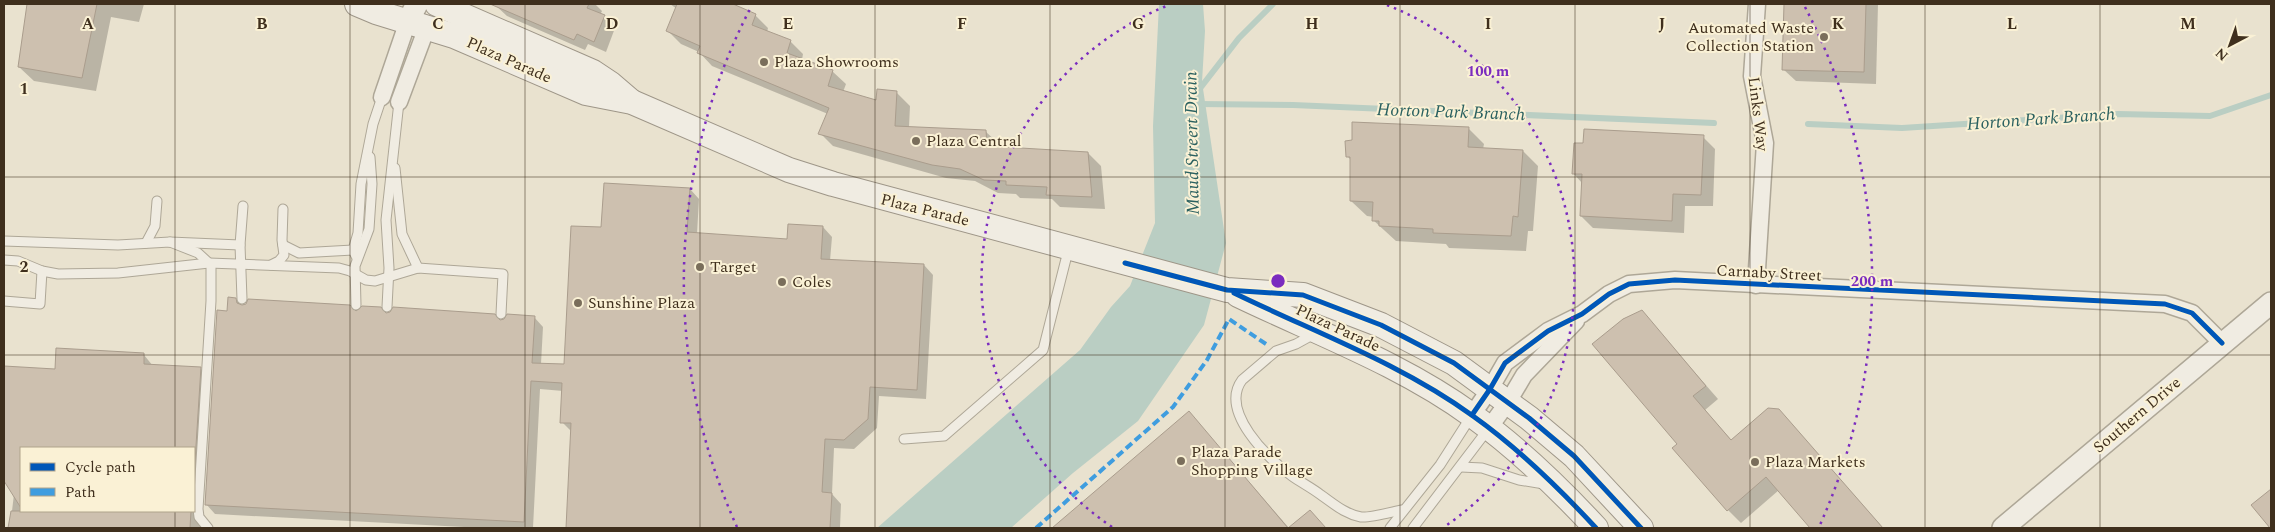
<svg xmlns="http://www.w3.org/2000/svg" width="2275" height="532" viewBox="0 0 2275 532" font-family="Spectral,serif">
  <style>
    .water { fill: #bacec3 }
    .shadow { fill: #0003; fill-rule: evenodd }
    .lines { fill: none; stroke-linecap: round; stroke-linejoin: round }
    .stream { stroke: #bacec3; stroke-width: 6 }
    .building { fill: #cdc0af; stroke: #aa9d8d }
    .service-casing { stroke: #aea797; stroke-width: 11 }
    .minor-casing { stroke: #aea797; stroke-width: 19 }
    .tertiary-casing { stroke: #aea797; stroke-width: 24 }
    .secondary-casing { stroke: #9e9688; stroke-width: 26 }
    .service { stroke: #f0ece2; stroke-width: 9 }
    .minor { stroke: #f0ece2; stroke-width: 16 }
    .tertiary { stroke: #f0ece2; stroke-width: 21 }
    .secondary { stroke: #f0ece2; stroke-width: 24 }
    .quiet { stroke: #3f9ddf; stroke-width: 4; stroke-dasharray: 8 4; stroke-linecap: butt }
    .cycleway-casing { stroke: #faf1d5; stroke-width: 8 }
    .cycleway { stroke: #0057b8; stroke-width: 5 }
    .grid { fill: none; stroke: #3f2f1d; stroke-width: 1; stroke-opacity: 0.55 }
    .ring { fill: none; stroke: #7b2cbf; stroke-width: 2.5; stroke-dasharray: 2.5 5 }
    .poi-dot { fill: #7a6e5b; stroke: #faf1d5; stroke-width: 2 }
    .labels { text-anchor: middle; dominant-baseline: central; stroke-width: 4; stroke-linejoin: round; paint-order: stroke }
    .poi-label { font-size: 16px; fill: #3f2f1d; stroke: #faf1d5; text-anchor: start }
    .street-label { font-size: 16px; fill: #3f2f1d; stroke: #faf1d5 }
    .water-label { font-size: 18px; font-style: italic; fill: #2b6160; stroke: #faf1d5 }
    .grid-label { font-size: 16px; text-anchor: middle; font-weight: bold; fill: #3f2f1d; stroke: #faf1d5; stroke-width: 4; stroke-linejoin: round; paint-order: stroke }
    .centre { fill: #7b2cbf; stroke: #faf1d5; stroke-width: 2.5 }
    .ring-label { font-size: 15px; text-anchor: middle; font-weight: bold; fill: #7b2cbf; stroke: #faf1d5; stroke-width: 4; stroke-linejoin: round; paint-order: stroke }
  </style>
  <rect width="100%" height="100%" fill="#e9e2cf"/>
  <polygon class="water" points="1159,4 1203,4 1205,31 1202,82 1226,243 1204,325 1138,421 1073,473 1011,528 877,528 1080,350 1111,307 1130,286 1155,223 1153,126"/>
  <g class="shadow">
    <polygon points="28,4 144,4 139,22 111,17 96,91 34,81 19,67"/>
    <polygon points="494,4 595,4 602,11 600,15 615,28 606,52 588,44 585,50 507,16"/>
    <polygon points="670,4 730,4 755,15 768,28 767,32 790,41 803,54 802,60 832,71 846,84 843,92 877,102 896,92 910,106 909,127 985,131 999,144 999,148 1088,153 1101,166 1105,209 1060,207 1052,199 1020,198 1016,194 998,193 975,181 946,178 833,146 820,133 828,114 712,66 699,52 681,44 668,31 677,9"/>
    <polygon points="1785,4 1878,4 1876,84 1796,81 1783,69"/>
    <polygon points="1468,128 1484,144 1483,149 1523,151 1538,166 1533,231 1528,231 1526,251 1449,248 1446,244 1396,241 1373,220 1374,217 1367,216 1351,201 1351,160 1347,156"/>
    <polygon points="1703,137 1715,149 1713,206 1685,206 1684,233 1593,228 1581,216 1582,183 1573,173 1584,144"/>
    <polygon points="690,189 699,199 697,234 789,240 823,227 832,237 830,261 924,265 933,275 926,399 879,396 877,428 854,449 834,448 832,494 841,504 840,528 567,528 572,432 562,422 563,391 540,389 533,528 483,528 215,514 206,504 228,312 235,299 242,306 501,321 534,317 543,327 541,364 565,365 602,228"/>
    <polygon points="1642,312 1718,399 1705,410 1732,441 1791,424 1883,528 1812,528 1779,490 1741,523 1728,510 1678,444"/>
    <path d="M144 355 153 366 200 368 209 378 200 528H10L14 494 4 479V367L57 370ZM21 448H194V511H21Z"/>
    <polygon points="1189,413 1289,528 1053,528"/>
    <polygon points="2271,490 2271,528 2266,528 2269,526 2253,506"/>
  </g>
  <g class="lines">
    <g class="stream">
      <polyline points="1198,91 1239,38 1273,4"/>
      <polyline points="1198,104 1293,105 1714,123"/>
      <polyline points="1808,124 1902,128 2118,114 2210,116 2271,95"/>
    </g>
  </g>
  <g class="building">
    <polygon points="27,4 97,4 82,78 18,67"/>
    <polygon points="490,4 589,4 587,8 605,15 594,42 577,34 574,40"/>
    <polygon points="677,4 733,4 756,14 752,25 791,40 787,53 833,70 828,86 876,100 877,89 897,91 895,126 986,130 987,146 1088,152 1092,197 1046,195 1047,187 1006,185 1006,181 984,180 960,169 932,165 818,134 829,108 697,53 700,46 666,31"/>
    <polygon points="1784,4 1866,4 1864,72 1782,70"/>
    <polygon points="1352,122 1469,127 1468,147 1523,150 1518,217 1513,216 1511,236 1433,233 1433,229 1379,226 1379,221 1372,221 1373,202 1350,201 1350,157 1346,157 1345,141 1352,140"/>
    <polygon points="1584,129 1704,135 1701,195 1673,194 1672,221 1580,216 1582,174 1572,174 1574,143 1583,143"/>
    <polygon points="604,183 690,188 687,232 787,239 788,224 823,226 821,259 924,264 917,390 870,387 868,419 844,440 825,439 822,492 832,493 830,528 566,528 571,423 560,423 562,383 531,381 524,522 205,505 217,310 227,311 228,297 236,298 237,303 242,305 246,304 248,299 350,305 356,311 362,306 381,307 386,313 390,312 393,307 495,314 500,320 504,319 507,314 535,316 532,363 564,364 571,226 601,227"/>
    <polygon points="1642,310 1706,386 1693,396 1731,440 1768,408 1779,409 1883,528 1810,528 1766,477 1727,511 1672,448 1677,444 1592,344 1623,319"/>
    <polygon points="56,348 144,353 144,364 201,367 194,477 194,448 21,448 21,508 4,481 4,366 55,369"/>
    <polygon points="1189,411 1288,528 1310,510 1326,528 1052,528"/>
    <polygon points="2271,489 2271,528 2270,528 2251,505"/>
    <polygon points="11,511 191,511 190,528 8,528"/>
  </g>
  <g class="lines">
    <g class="service-casing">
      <g id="service">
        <polyline points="395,168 402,234 418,268"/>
        <polyline points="4,241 118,245 170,242 240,245"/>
        <polyline points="170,242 198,253 211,265 211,301 198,509 199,517 208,528"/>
        <polyline points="146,243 155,226 157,201"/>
        <polyline points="283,245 299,253 353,250"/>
        <polyline points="357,258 353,250 358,233 361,184 373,124 382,97"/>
        <polyline points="4,260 18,261 42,271 58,274 118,273 209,263 339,268 350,271 366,280 375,281 418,268 503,274 501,314"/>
        <polyline points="271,265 279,261 284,255 282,240 283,209"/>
        <polyline points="242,299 240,245 243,206"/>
        <polyline points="4,301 40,304 42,271"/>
        <polyline points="356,305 355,266 369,229 372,184 370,157"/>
        <polyline points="387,307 389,268 386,220 399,102"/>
        <path d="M1316 333 1296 344 1276 351 1242 380C1219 411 1268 459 1292 476 1302 483 1312 488 1321 495 1334 504 1345 514 1361 517 1370 518 1392 512 1402 510"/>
        <polyline points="904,439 944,436 1043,350 1069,247"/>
        <polyline points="1461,467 1482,468 1519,480 1544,484"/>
        <polyline points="1390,528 1440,465 1472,415"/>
        <polyline points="1413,528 1489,428"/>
      </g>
    </g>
    <g class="minor-casing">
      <g id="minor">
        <polyline points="382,97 408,21"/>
        <polyline points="399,102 427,27"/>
        <polyline points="1756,285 1765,143 1752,76 1757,4"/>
        <polyline points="1472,415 1490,389 1505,363 1548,331 1582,314 1609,294 1629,284 1675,280 2165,304 2192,313 2222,343"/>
        <polyline points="1489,428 1508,402 1524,375 1576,321"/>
      </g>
    </g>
    <g class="tertiary-casing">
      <g id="tertiary">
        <polyline points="408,21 417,4"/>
        <polyline points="2003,528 2271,303"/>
      </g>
    </g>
    <g class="secondary-casing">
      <g id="secondary">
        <polyline points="357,4 376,12 454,36 586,93 632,102 789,170 833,184 1227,290 1303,295 1381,325 1454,363 1529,418 1574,456 1641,528"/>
        <polyline points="437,4 593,72 611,84 632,102"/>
        <path d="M1238 295C1317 333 1402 364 1473 416 1519 449 1558 487 1596 528"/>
      </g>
    </g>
    <use href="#service" class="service"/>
    <use href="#minor" class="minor"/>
    <use href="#tertiary" class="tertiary"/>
    <use href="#secondary" class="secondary"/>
    <polyline class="quiet" points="1036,528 1173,407 1207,360 1229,319 1266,344"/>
    <g class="cycleway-casing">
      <g id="cycleway">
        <polyline points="1125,263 1227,290 1303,295 1381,325 1454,363 1529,418 1574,456 1641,528"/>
        <path d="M1234 293C1314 332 1400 363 1473 416 1518 448 1558 487 1596 528"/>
        <polyline points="1472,415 1490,389 1505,363 1548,331 1582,314 1609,294 1629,284 1675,280 2165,304 2192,313 2222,343"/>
      </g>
    </g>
    <use href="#cycleway" class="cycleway"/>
  </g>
  <path class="grid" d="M175 4V448M350 4V528M525 4V528M700 4V528M875 4V528M1050 4V528M1225 4V528M1400 4V528M1575 4V528M1750 4V528M1925 4V528M2100 4V528M4 177H2271M4 355H2271M175 511V528"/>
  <g class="ring">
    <path d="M1112 527A297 297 0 0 1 1169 5M1387 5A297 297 0 0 1 1444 527"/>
    <path d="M737 527A594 594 0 0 1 751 7M1805 7A594 594 0 0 1 1819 527"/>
  </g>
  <g class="poi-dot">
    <circle cx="1824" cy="37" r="5"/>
    <circle cx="764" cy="62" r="5"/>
    <circle cx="916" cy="141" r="5"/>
    <circle cx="700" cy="267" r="5"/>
    <circle cx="782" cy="282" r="5"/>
    <circle cx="578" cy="303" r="5"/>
    <circle cx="1181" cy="461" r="5"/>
    <circle cx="1755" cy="462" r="5"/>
  </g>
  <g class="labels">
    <g class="poi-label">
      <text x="1814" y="28" text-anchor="end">Automated Waste<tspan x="1814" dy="18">Collection Station</tspan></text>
      <text x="774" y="62">Plaza Showrooms</text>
      <text x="926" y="141">Plaza Central</text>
      <text x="710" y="267">Target</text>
      <text x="792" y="282">Coles</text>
      <text x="588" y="303">Sunshine Plaza</text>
      <text x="1191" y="452">Plaza Parade<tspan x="1191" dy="18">Shopping Village</tspan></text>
      <text x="1765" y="462">Plaza Markets</text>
    </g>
    <g class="street-label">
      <text transform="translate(509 60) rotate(24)">Plaza Parade</text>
      <text transform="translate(1758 114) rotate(83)">Links Way</text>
      <text transform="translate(925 210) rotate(14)">Plaza Parade</text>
      <text transform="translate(1769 273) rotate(3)">Carnaby Street</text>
      <text transform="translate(1338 328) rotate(25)">Plaza Parade</text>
      <text transform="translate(2137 415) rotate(-40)">Southern Drive</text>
    </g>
    <g class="water-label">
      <text transform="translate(1451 112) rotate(2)">Horton Park Branch</text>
      <text transform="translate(2041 119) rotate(-4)">Horton Park Branch</text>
      <text transform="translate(1192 143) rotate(-91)">Maud Streert Drain</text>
    </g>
  </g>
  <g class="grid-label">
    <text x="88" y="29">A</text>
    <text x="262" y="29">B</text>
    <text x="438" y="29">C</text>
    <text x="612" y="29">D</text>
    <text x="788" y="29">E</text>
    <text x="962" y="29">F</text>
    <text x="1138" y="29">G</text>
    <text x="1312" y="29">H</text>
    <text x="1488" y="29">I</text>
    <text x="1662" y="29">J</text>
    <text x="1838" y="29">K</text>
    <text x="2012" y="29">L</text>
    <text x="2188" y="29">M</text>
    <text x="24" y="94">1</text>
    <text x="24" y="272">2</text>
  </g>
  <circle cx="1278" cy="281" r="8" class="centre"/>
  <g class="ring-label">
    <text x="1488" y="76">100 m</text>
    <text x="1872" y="286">200 m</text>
  </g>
  <rect width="2275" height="532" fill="none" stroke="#3f2f1d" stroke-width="10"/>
  <rect x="20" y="447" width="175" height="65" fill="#faf1d5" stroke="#afa38b"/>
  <rect x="30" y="463" width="25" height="8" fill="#0057b8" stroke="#afa38b"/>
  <text x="65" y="472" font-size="15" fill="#3f2f1d">Cycle path</text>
  <rect x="30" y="488" width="25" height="8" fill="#3f9ddf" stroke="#afa38b"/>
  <text x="65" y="497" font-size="15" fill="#3f2f1d">Path</text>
  <g transform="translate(2230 45) rotate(221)" stroke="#faf1d5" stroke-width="4" paint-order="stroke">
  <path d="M0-4L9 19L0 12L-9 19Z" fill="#3f2f1d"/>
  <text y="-8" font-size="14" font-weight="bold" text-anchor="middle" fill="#3f2f1d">N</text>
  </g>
</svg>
